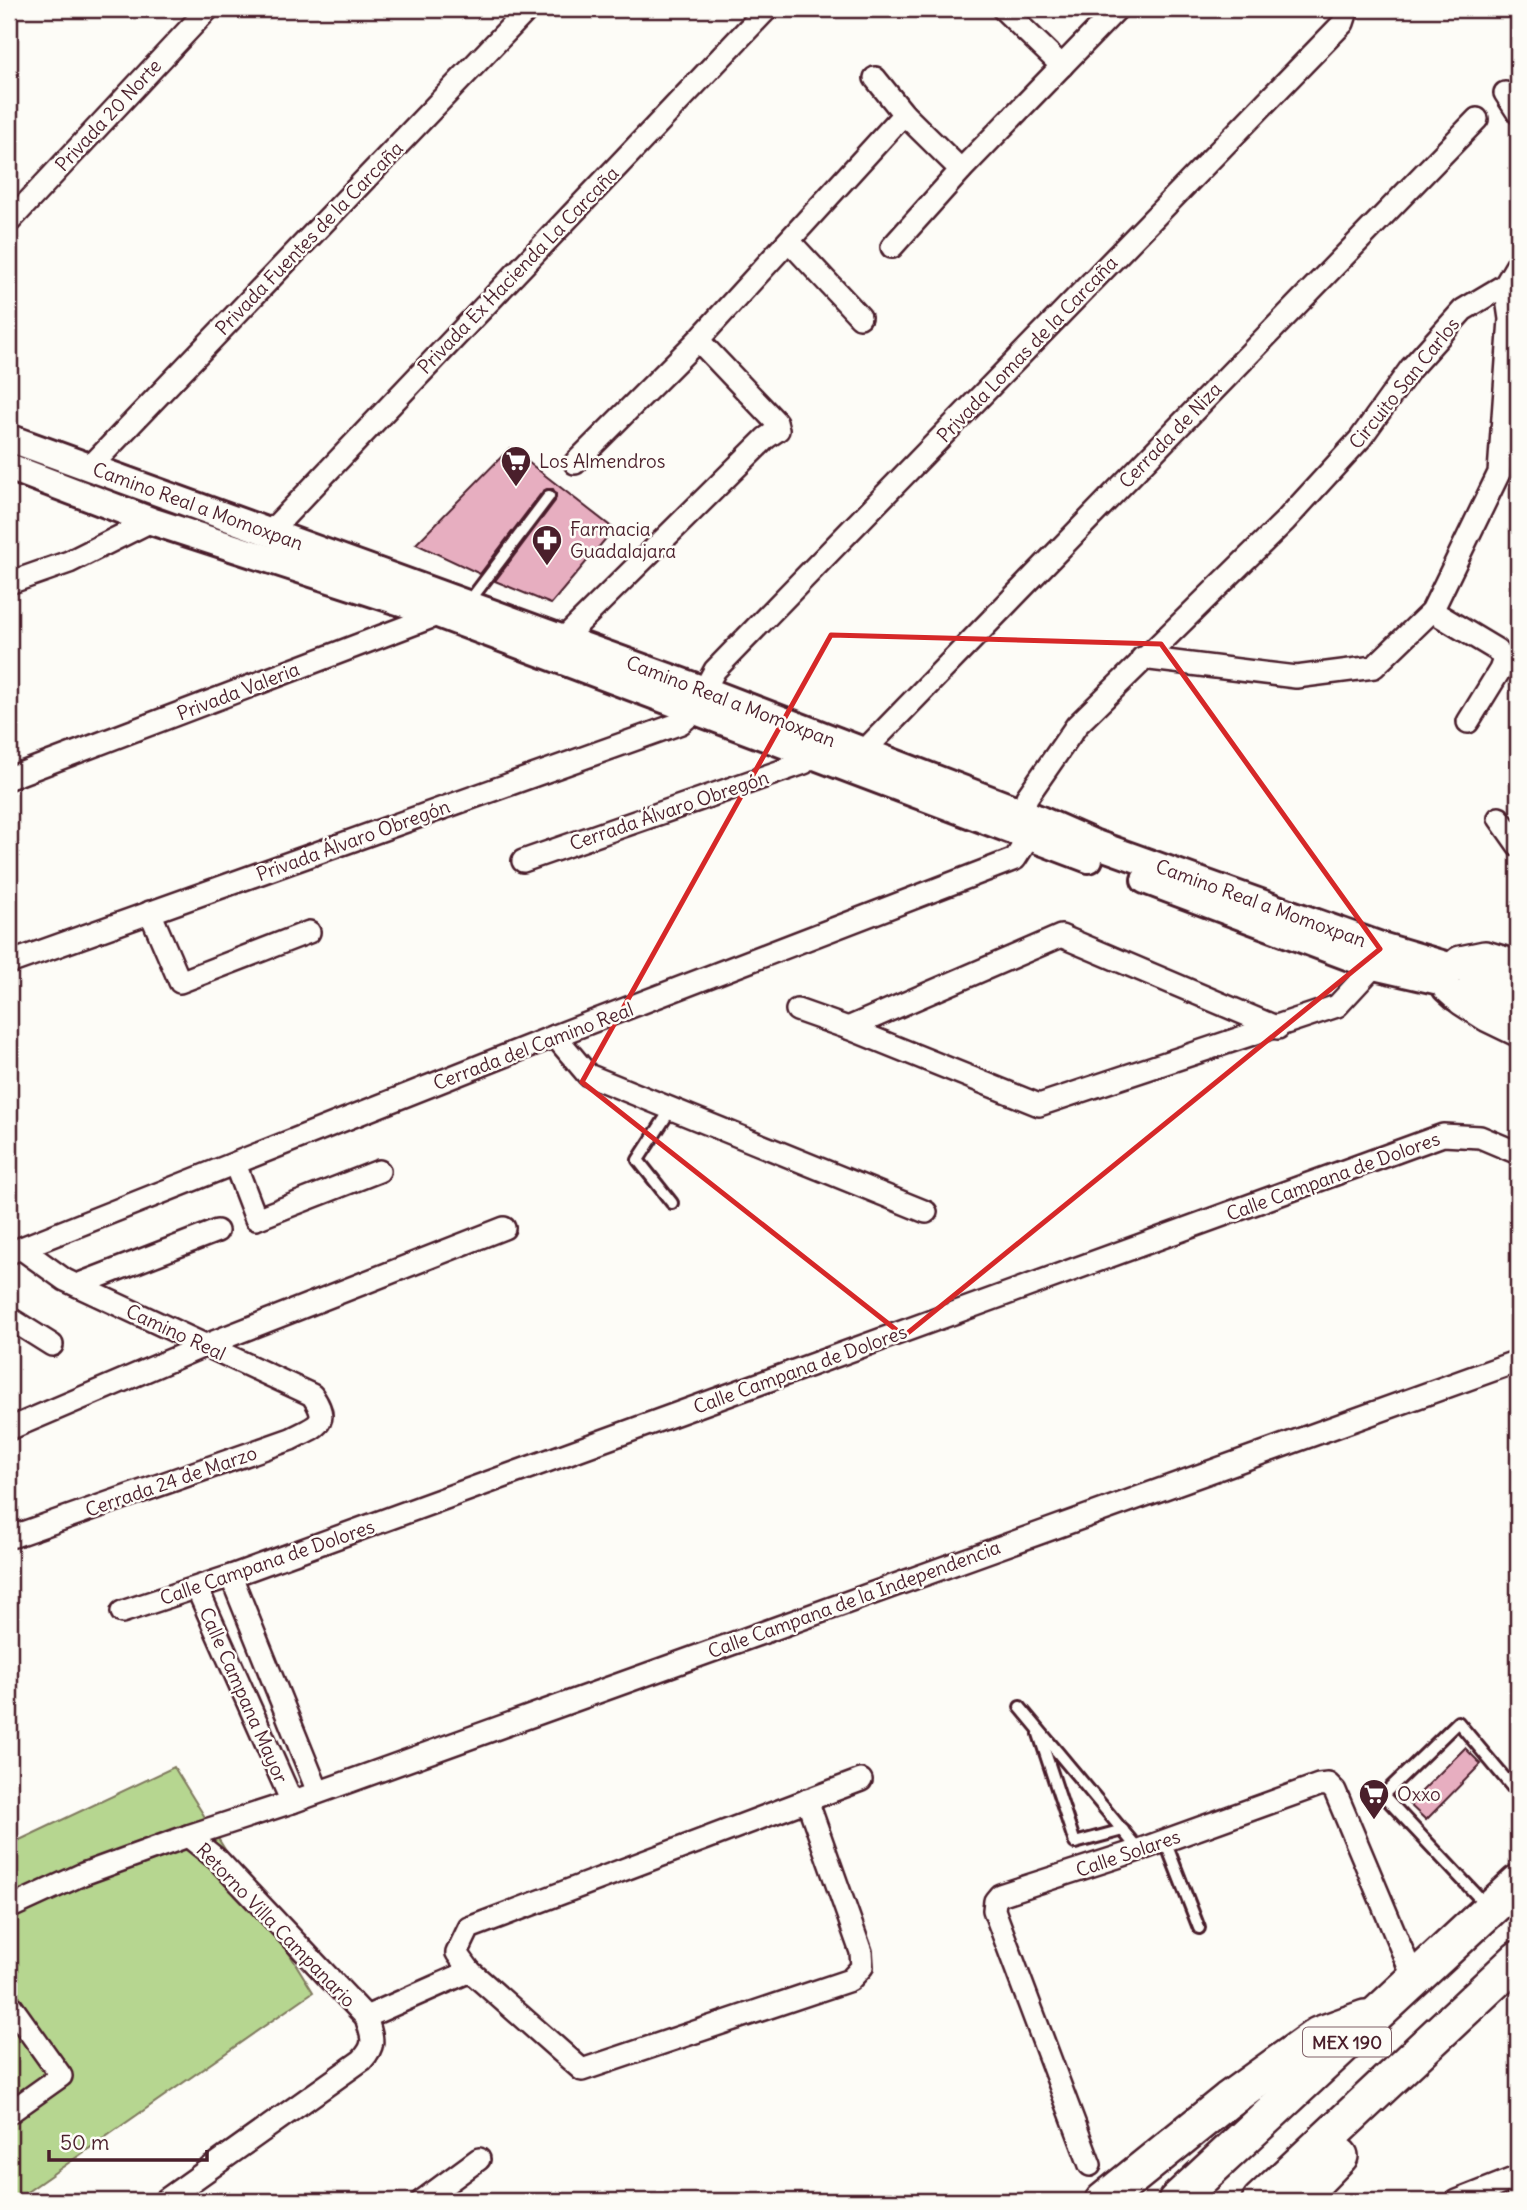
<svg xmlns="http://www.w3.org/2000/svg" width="1527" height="2210" viewBox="0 0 1527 2210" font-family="Delius,sans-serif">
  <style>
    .green { fill: #b6d690; stroke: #807a5e; stroke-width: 2 }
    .building { fill: #e7aec0; stroke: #4a1f2b; stroke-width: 2 }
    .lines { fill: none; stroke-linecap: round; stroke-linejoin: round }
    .service-casing { stroke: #4a1f2b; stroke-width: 16 }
    .minor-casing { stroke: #4a1f2b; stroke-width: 26 }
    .tertiary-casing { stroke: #4a1f2b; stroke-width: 32 }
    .trunk-casing { stroke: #4a1f2b; stroke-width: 40 }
    .service { stroke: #fdfcf7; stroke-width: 10 }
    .minor { stroke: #fdfcf7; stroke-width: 21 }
    .tertiary { stroke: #fdfcf7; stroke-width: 26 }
    .trunk { stroke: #fdfcf7; stroke-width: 35 }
    .marked { fill: none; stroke: #d62828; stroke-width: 5; stroke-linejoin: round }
    .labels { text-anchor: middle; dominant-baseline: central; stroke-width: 5; stroke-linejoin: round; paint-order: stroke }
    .shield { fill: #fdfcf7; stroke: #806168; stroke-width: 2 }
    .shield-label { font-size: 18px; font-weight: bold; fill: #4a1f2b }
    .street-label { font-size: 19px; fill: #4a1f2b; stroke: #fdfcf7 }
    .poi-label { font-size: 19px; fill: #4a1f2b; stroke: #fdfcf7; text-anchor: start }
  </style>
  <rect width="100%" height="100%" fill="#fdfcf7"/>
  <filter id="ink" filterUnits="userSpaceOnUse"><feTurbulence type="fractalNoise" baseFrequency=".0143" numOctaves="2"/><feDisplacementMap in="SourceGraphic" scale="14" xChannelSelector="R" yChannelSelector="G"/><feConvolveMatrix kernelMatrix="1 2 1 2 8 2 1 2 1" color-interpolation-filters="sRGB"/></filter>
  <g filter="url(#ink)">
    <polygon class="green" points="174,1767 313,1992 14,2201 9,2201 9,1845"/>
    <g class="building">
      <polygon points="510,448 614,529 551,604 495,581 555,501 556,494 553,489 547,489 543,491 480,574 416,544"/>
      <polygon points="1465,1748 1481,1764 1426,1820 1409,1804"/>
    </g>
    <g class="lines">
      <g class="service-casing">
        <g id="service">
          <polyline points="468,603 549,496"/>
          <polyline points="671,1109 638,1160 672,1203"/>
          <polyline points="1020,1707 1139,1850"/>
          <polyline points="1039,1734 1075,1843 1123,1830"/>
          <polyline points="1165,1841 1199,1928"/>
          <polyline points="1487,1906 1383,1795 1458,1722 1518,1794"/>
        </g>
      </g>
      <g class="minor-casing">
        <g id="minor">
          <polyline points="1003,9 1062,66"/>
          <polyline points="875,78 904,114 961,170"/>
          <polyline points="1505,93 1518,113"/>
          <polyline points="9,222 208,9"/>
          <polyline points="789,241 860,317"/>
          <polyline points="892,247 961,170 1117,9"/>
          <polyline points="575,463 698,340 904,114"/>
          <polyline points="90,467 528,9"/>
          <polyline points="270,532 767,9"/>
          <polyline points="9,583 69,562 151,521"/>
          <polyline points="1432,611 1497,650 1504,659 1500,670 1468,722"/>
          <polyline points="564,638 766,438 778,430 776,422 698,340"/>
          <polyline points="1142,658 1296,677 1374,667 1432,611 1499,473 1510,319 1505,285"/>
          <polyline points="704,690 715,670 1343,23 1346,14 1343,9"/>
          <polyline points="864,751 1477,119"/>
          <polyline points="9,778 445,612"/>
          <polyline points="1499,818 1518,845"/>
          <polyline points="1017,826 1027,797 1077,725 1285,521 1360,439 1411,368 1463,310 1505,285 1518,263"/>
          <polyline points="523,861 804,763 811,754"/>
          <polyline points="150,912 180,982 309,932"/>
          <polyline points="9,963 681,723 695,711"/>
          <polyline points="797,1010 848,1028 1039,1105 1337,1006 1374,966 1378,954"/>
          <polyline points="848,1028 1061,936 1278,1028"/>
          <polyline points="555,1036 588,1075 926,1212"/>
          <polyline points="235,1164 256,1219 379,1171"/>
          <polyline points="9,1253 555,1036 1015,859 1029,837 1034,824"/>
          <polyline points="77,1285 217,1231"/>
          <polyline points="9,1318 52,1345"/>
          <polyline points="9,1429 206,1345 504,1228"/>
          <path d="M14 1536 291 1439C316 1426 332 1424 312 1395L65 1280 22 1249"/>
          <polyline points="231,1576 318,1792"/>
          <polyline points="197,1588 292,1802"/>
          <polyline points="122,1612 231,1576 1443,1135 1480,1137 1518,1153"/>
          <polyline points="9,1908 83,1874 188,1836 292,1802 1518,1361"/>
          <polyline points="470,1971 582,2070 850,1980 862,1967 861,1952 807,1800"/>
          <polyline points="9,2003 61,2076 9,2113"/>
          <polyline points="366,2017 470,1971 457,1953 469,1928 861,1780"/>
          <polyline points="1090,2165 994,1910 995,1901 1000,1895 1139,1850 1319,1785 1328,1784 1335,1791 1414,1979"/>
          <path d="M164 2201 362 2060C377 2044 372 2037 366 2017L218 1860 188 1836"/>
          <polyline points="422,2201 479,2159"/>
          <polyline points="1457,2201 1518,2177"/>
        </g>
      </g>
      <g class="tertiary-casing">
        <g id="tertiary">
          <polyline points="9,438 704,690 1022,812 1093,843 1381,946 1452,967"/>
          <polyline points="9,467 151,521 438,614 1089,859"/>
          <polyline points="1145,880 1374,966 1444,982"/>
          <path d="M1518 997 1479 980C1473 961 1453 959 1445 976L1446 988 1456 997H1468L1478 990 1518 999"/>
        </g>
      </g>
      <g class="trunk-casing">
        <g id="trunk">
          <polyline points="1461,964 1485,959 1518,969"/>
          <polyline points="1464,998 1489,1014 1518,1028"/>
          <polyline points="1103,2201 1228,2100 1318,2035 1365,2018"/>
          <polyline points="1176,2201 1518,1883"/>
          <polyline points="1260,2201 1518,1959"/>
          <polyline points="1296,2201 1340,2156"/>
        </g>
      </g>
      <use href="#service" class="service"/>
      <use href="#minor" class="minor"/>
      <use href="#tertiary" class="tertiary"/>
      <use href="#trunk" class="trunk"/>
    </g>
  </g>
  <path class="marked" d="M831 635 1161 644 1380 949 904 1336 582 1082Z"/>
  <defs>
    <g id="supermarket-pin" transform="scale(1.575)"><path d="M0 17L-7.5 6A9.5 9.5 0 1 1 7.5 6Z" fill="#4a1f2b" stroke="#fdfcf7"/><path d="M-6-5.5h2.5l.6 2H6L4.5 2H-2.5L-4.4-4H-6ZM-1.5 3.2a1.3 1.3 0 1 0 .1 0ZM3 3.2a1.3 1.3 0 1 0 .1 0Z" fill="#fff"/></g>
    <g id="pharmacy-pin" transform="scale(1.575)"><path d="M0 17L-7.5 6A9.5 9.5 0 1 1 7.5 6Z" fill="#4a1f2b" stroke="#fdfcf7"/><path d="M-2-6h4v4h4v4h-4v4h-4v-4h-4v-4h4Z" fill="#fff"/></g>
  </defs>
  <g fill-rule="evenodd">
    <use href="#supermarket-pin" x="516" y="461"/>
    <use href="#pharmacy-pin" x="547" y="540"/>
    <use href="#supermarket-pin" x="1374" y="1794"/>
  </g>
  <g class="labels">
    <rect class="shield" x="1303" y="2027.5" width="88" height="29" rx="5"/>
    <g class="shield-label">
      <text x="1347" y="2042">MEX 190</text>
    </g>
    <g class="street-label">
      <text transform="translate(108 115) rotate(-47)">Privada 20 Norte</text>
      <text transform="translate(309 238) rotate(-46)">Privada Fuentes de la Carcaña</text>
      <text transform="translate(518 270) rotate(-46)">Privada Ex Hacienda La Carcaña</text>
      <text transform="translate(1027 349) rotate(-46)">Privada Lomas de la Carcaña</text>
      <text transform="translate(1404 383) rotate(-51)">Circuito San Carlos</text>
      <text transform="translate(1170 435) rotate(-46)">Cerrada de Niza</text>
      <text transform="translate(198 506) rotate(20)">Camino Real a Momoxpan</text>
      <text transform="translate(238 691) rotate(-21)">Privada Valeria</text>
      <text transform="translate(731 701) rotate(21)">Camino Real a Momoxpan</text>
      <text transform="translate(669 810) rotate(-19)">Cerrada Álvaro Obregón</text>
      <text transform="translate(353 840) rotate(-20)">Privada Álvaro Obregón</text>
      <text transform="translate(1261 903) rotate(20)">Camino Real a Momoxpan</text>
      <text transform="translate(533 1046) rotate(-21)">Cerrada del Camino Real</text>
      <text transform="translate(1333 1176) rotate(-20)">Calle Campana de Dolores</text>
      <text transform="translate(176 1332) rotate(25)">Camino Real</text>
      <text transform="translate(800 1369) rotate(-20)">Calle Campana de Dolores</text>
      <text transform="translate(171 1481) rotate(-19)">Cerrada 24 de Marzo</text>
      <text transform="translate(267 1562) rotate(-19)">Calle Campana de Dolores</text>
      <text transform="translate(854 1599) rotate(-20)">Calle Campana de la Independencia</text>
      <text transform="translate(244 1695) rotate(66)">Calle Campana Mayor</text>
      <text transform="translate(1128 1853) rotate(-19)">Calle Solares</text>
      <text transform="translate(276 1925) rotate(46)">Retorno Villa Campanario</text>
    </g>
    <g class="poi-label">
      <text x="539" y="461">Los Almendros</text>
      <text x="570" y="529">Farmacia<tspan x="570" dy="22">Guadalajara</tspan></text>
      <text x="1397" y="1794">Oxxo</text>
    </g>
  </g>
  <rect width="1527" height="2210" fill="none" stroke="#fdfcf7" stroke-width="35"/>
  <rect x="18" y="18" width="1492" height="2175" fill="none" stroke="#4a1f2b" stroke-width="2.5" filter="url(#ink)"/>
  <path d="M49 2150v10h158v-10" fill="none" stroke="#4a1f2b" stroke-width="3.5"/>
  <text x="60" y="2150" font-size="21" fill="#4a1f2b" stroke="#fdfcf7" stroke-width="5" paint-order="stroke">50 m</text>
</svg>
